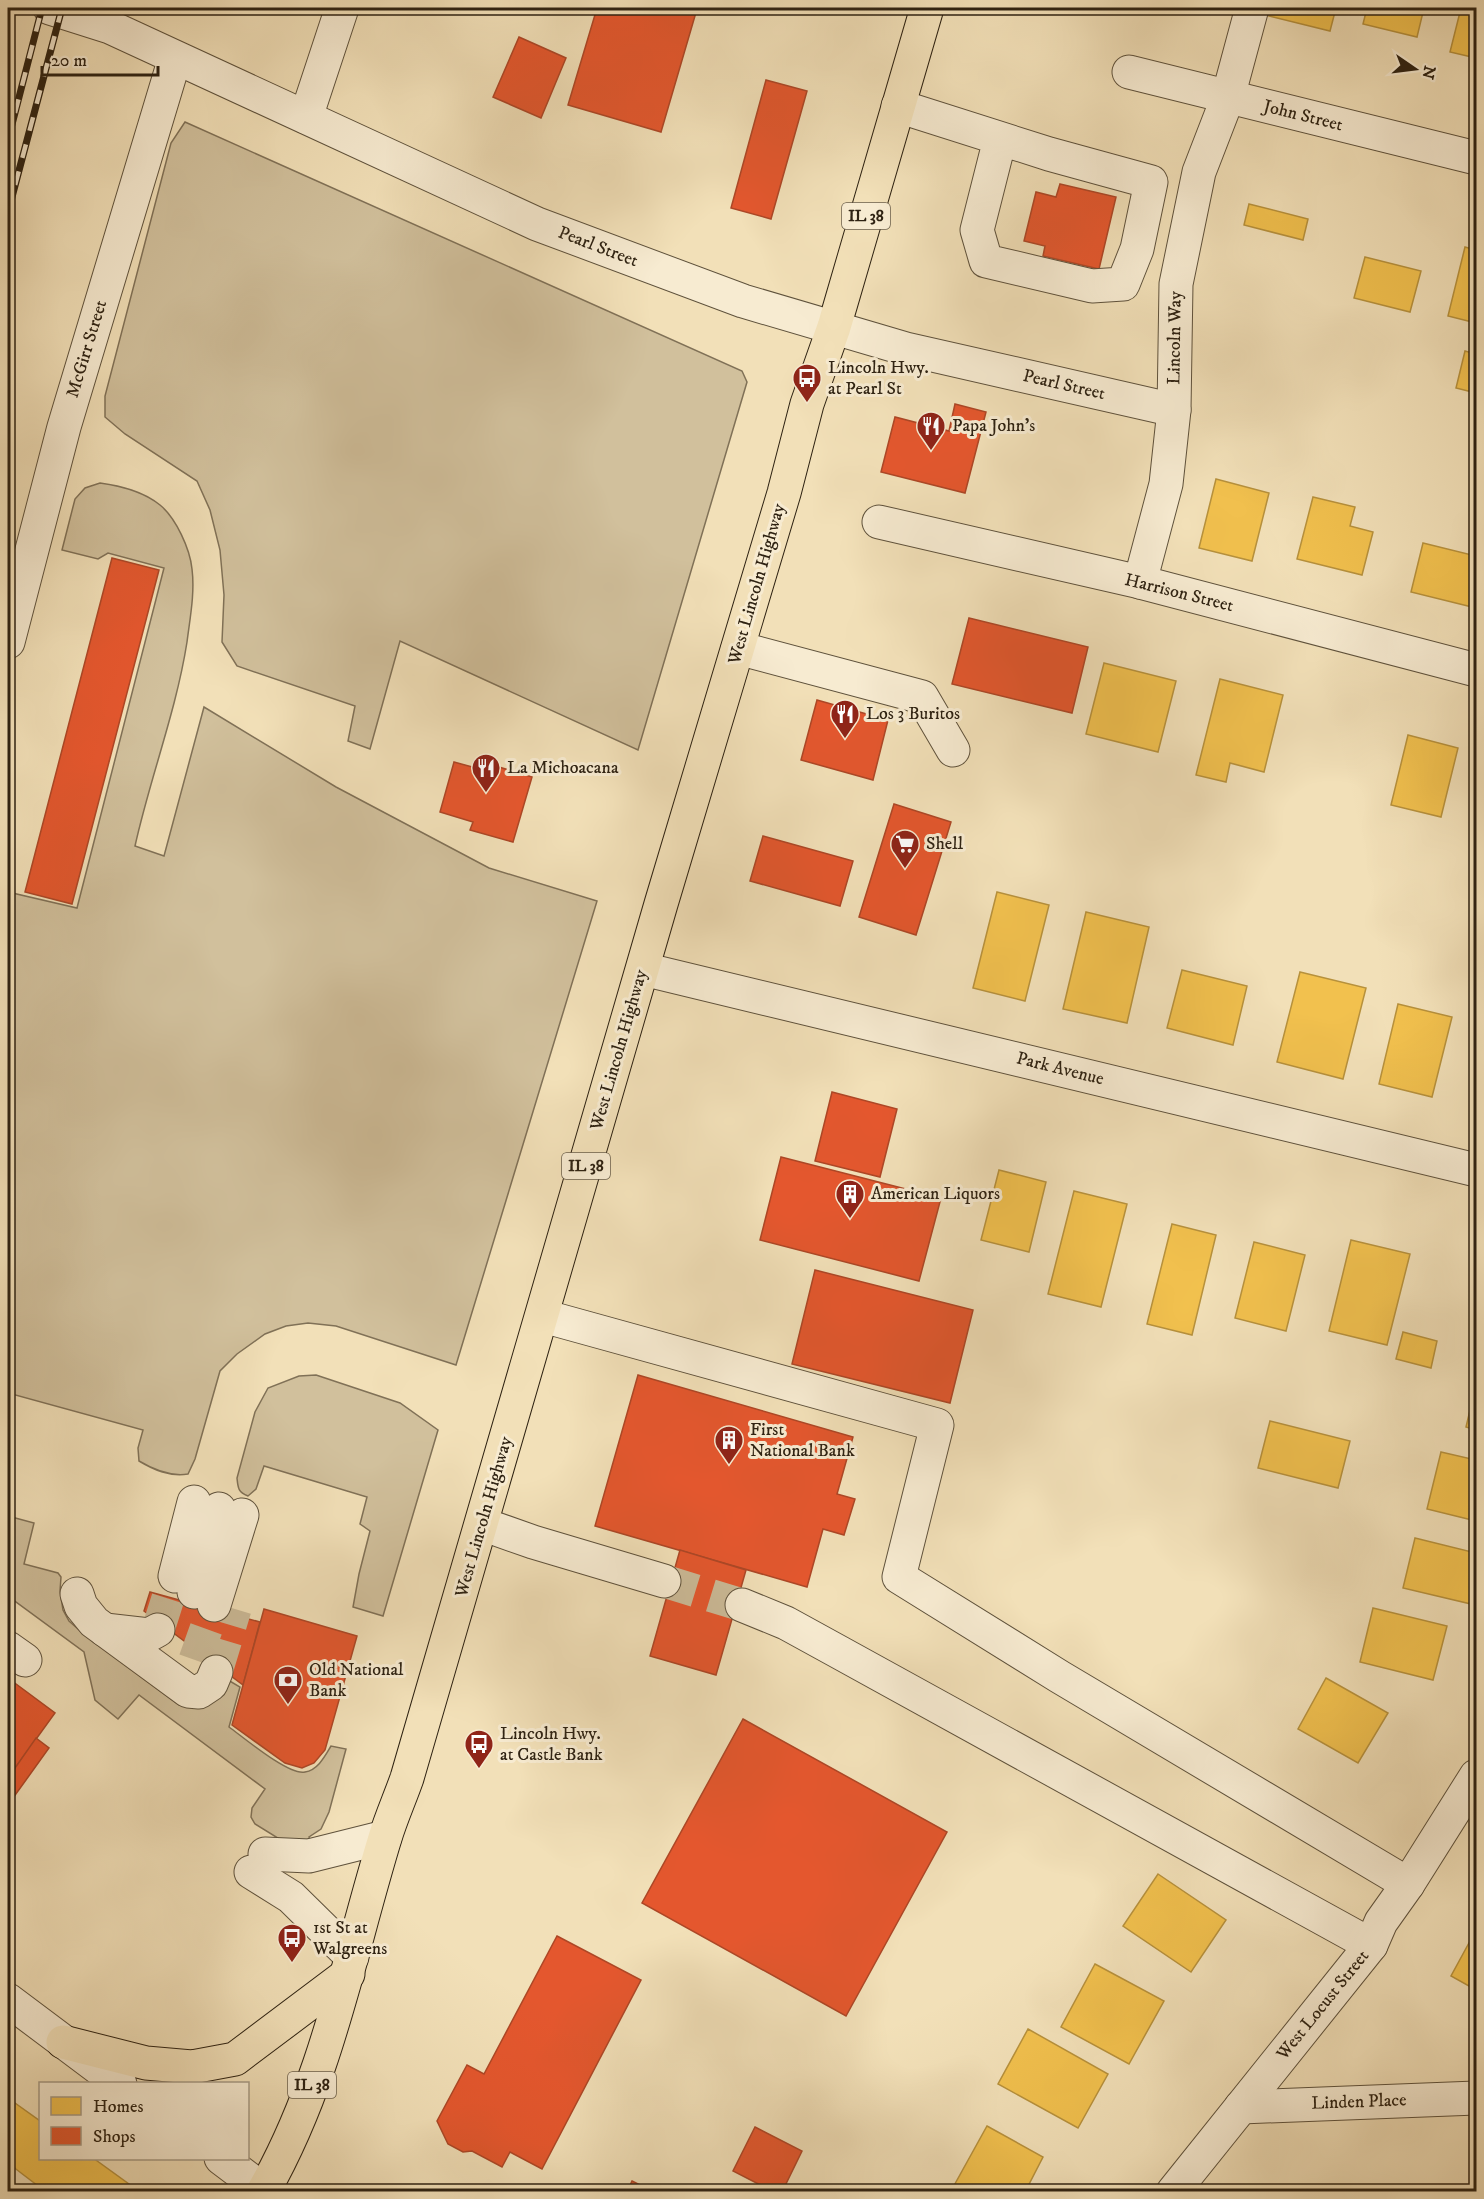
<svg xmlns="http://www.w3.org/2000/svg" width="1484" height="2199" viewBox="0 0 1484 2199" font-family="'IM FELL DW Pica',serif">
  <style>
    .green { fill: #d1c09c; stroke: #807157; stroke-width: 1.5 }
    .homes { fill: #f2c14e; stroke: #b7913c; stroke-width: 1.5 }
    .shops { fill: #e4572e; stroke: #ad4726; stroke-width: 1.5 }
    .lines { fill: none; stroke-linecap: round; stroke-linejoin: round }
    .minor-tunnel { stroke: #cbba97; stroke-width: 33; stroke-dasharray: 33 16; stroke-linecap: butt }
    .minor-casing { stroke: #5f523c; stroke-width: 35 }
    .major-casing { stroke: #2e2212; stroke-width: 35 }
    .minor { stroke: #f7ebd1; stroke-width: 33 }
    .major { stroke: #f2e0b8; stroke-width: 33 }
    .rail-casing { stroke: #2e2212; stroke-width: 7 }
    .rail { stroke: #f7ebd1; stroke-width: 4.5; stroke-dasharray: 14; stroke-linecap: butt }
    .labels { text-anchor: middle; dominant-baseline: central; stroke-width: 6; stroke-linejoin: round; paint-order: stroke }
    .shield { fill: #f7ebd1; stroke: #6a5e4b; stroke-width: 1.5 }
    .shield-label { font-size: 16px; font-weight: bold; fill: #2e2212 }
    .street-label { font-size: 18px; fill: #2e2212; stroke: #f7ebd1 }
    .poi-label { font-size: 18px; fill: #2e2212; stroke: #f7ebd1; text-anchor: start }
  </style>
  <rect width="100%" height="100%" fill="#f2e0b8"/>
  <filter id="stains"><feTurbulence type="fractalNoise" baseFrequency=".00333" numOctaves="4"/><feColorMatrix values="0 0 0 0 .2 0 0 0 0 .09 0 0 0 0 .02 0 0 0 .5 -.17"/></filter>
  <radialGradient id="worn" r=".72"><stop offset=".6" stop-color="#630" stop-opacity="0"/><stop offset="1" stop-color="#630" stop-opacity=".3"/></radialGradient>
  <g class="green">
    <polygon points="185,122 742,371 747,382 638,750 400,641 370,749 348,741 355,706 237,666 222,642 224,595 220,550 210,510 197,481 125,434 105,417 105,396 171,143"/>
    <path d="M100 483C121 486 143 491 160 505 176 518 190 549 192 569 195 593 190 618 187 642 176 712 150 778 135 846L164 856 204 707 336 787 489 868 597 901 456 1365 336 1326 308 1323 286 1326 265 1334 237 1354 220 1371 195 1459 188 1474C170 1477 154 1470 139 1461L138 1448 143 1430 8 1393V892L77 908 164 568 108 553 98 559 62 550 75 499 85 488Z"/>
    <path d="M316 1375 400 1403 438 1430 383 1616 353 1607 359 1574 370 1531 360 1524 367 1497 264 1466 256 1489 248 1496C238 1492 238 1488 237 1478L255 1412 268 1388 299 1376Z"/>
    <path d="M8 1516 34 1523 24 1564 58 1573 61 1577 60 1591 63 1610 69 1621 86 1636 179 1705 190 1706 228 1680 240 1687 229 1727C243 1737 289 1776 305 1772 318 1770 325 1756 331 1746L346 1749 329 1812 321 1829 309 1837 313 1846 289 1845 255 1824 251 1817 252 1808 265 1789 139 1695 118 1719 95 1700 84 1652 8 1596Z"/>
  </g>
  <g class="homes">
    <polygon points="1262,8 1336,8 1330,31 1261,14"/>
    <polygon points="1367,8 1424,8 1417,37 1363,24"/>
    <polygon points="1461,8 1476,8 1476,58 1450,52"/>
    <polygon points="1249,204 1308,219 1303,240 1244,225"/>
    <polygon points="1465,247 1476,250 1476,323 1448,316"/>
    <polygon points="1365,257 1421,271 1410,312 1354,298"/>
    <polygon points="1465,351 1476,354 1476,393 1456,388"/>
    <polygon points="1216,479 1269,493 1252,561 1199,548"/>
    <polygon points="1313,497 1355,507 1350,526 1373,532 1362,575 1297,559"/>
    <polygon points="1423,543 1476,556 1476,608 1411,592"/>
    <polygon points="1104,663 1176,681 1158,752 1086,734"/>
    <polygon points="1220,679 1283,695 1264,772 1230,763 1226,782 1196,775"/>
    <polygon points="1408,735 1458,748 1441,817 1391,805"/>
    <polygon points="997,892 1049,905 1025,1001 973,988"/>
    <polygon points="1086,912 1149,927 1127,1023 1063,1009"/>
    <polygon points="1182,970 1247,986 1233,1045 1167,1028"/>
    <polygon points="1300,972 1366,988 1343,1079 1277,1062"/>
    <polygon points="1398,1004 1452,1017 1432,1097 1379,1084"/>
    <polygon points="999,1170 1046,1182 1029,1252 981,1240"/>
    <polygon points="1074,1191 1127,1204 1101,1307 1048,1294"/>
    <polygon points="1172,1224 1216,1235 1192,1335 1147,1324"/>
    <polygon points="1351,1240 1410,1254 1387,1345 1329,1331"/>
    <polygon points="1254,1242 1305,1255 1286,1331 1235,1318"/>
    <polygon points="1403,1332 1437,1341 1431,1368 1396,1359"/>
    <polygon points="1476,1385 1476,1430 1466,1427"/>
    <polygon points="1270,1421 1350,1441 1338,1488 1258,1468"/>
    <polygon points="1441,1452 1476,1460 1476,1521 1427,1509"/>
    <polygon points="1415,1538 1476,1553 1476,1581 1471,1604 1403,1588"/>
    <polygon points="1373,1608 1447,1626 1433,1680 1360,1662"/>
    <polygon points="1326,1678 1388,1713 1358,1763 1298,1729"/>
    <polygon points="1158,1874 1226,1920 1191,1972 1123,1926"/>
    <polygon points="1476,1930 1476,1990 1451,1976"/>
    <polygon points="1095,1964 1164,2001 1129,2064 1061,2027"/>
    <polygon points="1028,2029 1108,2074 1078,2128 998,2084"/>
    <polygon points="8,2098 40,2121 40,2158 93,2158 140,2192 46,2192 8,2163"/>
    <polygon points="987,2126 1043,2157 1025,2192 951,2191"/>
  </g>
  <g class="shops">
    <polygon points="597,8 697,9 661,132 568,105"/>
    <polygon points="519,37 566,58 541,118 493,97"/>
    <polygon points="766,80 807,91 771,219 731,208"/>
    <polygon points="1060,184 1116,197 1099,269 1043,256 1045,246 1024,241 1036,192 1056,197"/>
    <polygon points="955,404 986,412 965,493 881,472 895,417 949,431"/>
    <polygon points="112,558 159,570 72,904 25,892"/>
    <polygon points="969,618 1088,647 1072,713 952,684"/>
    <polygon points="817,700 888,720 873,780 801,760"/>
    <polygon points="454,762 487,771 489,764 532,777 513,842 470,830 473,822 440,812"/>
    <polygon points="894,804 951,822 916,935 859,917"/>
    <polygon points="763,836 853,861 840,906 750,881"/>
    <polygon points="832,1092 897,1109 880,1177 815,1161"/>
    <polygon points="781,1157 941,1198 919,1281 760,1240"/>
    <polygon points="815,1270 973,1310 950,1403 792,1364"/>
    <polygon points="638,1375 853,1437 837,1494 855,1499 844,1535 823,1529 807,1587 595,1526"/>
    <polygon points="680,1550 746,1570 716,1675 650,1656"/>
    <polygon points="150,1592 260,1622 243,1685 144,1611"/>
    <polygon points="264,1609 357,1636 325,1750 314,1763 302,1768 285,1763 232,1725"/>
    <polygon points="8,1678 55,1713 8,1778"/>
    <polygon points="743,1719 947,1832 846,2016 642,1903"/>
    <polygon points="36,1738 49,1748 8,1805 8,1778"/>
    <polygon points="557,1936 641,1980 542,2169 510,2152 502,2167 472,2151 463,2152 448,2144 437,2121 467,2065 484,2074"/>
    <polygon points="755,2127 802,2151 782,2192 774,2192 733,2171"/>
    <polygon points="632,2181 654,2192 627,2192"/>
  </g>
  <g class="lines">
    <g class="minor-tunnel">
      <polyline points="664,1581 742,1605"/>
      <polyline points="158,1630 175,1576"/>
      <polyline points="195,1660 214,1607"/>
      <polyline points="216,1672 235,1609"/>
    </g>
    <g class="minor-casing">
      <g id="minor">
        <polyline points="50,8 110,27 537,224 743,301 906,349 1174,410"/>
        <polyline points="1129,72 1476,158"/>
        <polyline points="898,106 1049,154 1151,182 1137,249 1123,284 1092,286 986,261 977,230 1000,139"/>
        <polyline points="306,117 342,8"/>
        <polyline points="879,522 1140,582 1476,670"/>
        <polyline points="1140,582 1166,484 1174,410 1176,284 1199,172 1228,97 1252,8"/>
        <polyline points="8,642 64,427 175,58"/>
        <polyline points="738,648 922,697 953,750"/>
        <polyline points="643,969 1476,1170"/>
        <polyline points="543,1316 937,1425 899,1577 1060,1677 1408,1884"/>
        <polyline points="482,1524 533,1542 664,1581"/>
        <polyline points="175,1576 194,1502"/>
        <polyline points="194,1592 219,1509"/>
        <polyline points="77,1594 81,1606 94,1622 188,1691 199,1692 211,1684 216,1672"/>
        <polyline points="214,1605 242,1515"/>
        <polyline points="742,1605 786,1623 837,1651 1371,1945"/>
        <polyline points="105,1630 149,1635 158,1630"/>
        <polyline points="8,1648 25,1660"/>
        <polyline points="265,1854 309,1856 385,1837"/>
        <polyline points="251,1872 291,1897 352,1957"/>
        <polyline points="8,2000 120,2084"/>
        <polyline points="1241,2107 1476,2098"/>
        <polyline points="221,2158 266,2192"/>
        <polyline points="1173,2192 1371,1945 1381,1922 1408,1884 1476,1776"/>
      </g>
    </g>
    <g class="major-casing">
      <g id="major">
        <polyline points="63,2042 146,2063 192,2067 235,2059 348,1974"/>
        <path d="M263 2192C327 2080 348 1959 385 1838 391 1818 400 1798 407 1778L661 904 784 493 807 404 834 327 927 8"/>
      </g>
    </g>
    <use href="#minor" class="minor"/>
    <use href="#major" class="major"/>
    <g class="rail-casing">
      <g id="rail">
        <polyline points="8,140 42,8"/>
        <polyline points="8,212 62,8"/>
      </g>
    </g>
    <use href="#rail" class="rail"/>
  </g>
  <defs>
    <g id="bus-pin" transform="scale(1.5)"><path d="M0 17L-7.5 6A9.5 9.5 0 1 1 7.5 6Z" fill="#8f2418" stroke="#f7ebd1"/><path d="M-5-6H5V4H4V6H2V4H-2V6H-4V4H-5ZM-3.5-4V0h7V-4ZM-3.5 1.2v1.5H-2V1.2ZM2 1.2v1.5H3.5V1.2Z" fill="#fff"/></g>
    <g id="restaurant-pin" transform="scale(1.5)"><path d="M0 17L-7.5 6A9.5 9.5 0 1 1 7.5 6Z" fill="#8f2418" stroke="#f7ebd1"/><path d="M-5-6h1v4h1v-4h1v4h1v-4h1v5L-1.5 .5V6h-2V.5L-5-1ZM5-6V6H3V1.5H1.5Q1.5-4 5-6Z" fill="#fff"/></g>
    <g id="supermarket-pin" transform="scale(1.5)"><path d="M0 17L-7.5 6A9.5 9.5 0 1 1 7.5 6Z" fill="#8f2418" stroke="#f7ebd1"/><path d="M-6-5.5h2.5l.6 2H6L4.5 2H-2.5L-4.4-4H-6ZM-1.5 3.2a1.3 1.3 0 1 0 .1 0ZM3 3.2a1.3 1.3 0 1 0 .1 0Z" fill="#fff"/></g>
    <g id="building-pin" transform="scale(1.5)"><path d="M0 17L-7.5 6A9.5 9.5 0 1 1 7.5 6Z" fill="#8f2418" stroke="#f7ebd1"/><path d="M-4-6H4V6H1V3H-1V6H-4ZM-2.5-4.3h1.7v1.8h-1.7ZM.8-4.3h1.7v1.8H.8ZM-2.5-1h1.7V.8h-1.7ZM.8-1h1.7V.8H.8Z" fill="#fff"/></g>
    <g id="bank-pin" transform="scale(1.5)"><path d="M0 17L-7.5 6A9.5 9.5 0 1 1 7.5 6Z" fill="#8f2418" stroke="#f7ebd1"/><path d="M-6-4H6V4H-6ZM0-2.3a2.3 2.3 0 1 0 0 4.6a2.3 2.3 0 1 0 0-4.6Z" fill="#fff"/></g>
  </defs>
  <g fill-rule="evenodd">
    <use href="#bus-pin" x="807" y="378"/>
    <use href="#restaurant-pin" x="931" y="426"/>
    <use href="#restaurant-pin" x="845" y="714"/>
    <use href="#restaurant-pin" x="486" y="768"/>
    <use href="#supermarket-pin" x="905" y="844"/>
    <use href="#building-pin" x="850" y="1194"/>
    <use href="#building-pin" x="729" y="1440"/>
    <use href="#bank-pin" x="288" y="1680"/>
    <use href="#bus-pin" x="479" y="1744"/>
    <use href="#bus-pin" x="292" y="1938"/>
  </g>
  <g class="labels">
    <g class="shield">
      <rect x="842" y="203" width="48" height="26" rx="4.5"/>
      <rect x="562" y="1153" width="48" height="26" rx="4.5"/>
      <rect x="288" y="2072" width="48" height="26" rx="4.5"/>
    </g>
    <g class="shield-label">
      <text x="866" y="216">IL 38</text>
      <text x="586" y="1166">IL 38</text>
      <text x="312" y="2085">IL 38</text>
    </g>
    <g class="street-label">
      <text transform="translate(1303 116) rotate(14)">John Street</text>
      <text transform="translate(598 247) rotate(21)">Pearl Street</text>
      <text transform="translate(1175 338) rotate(-89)">Lincoln Way</text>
      <text transform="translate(87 349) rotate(-73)">McGirr Street</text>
      <text transform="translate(1064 385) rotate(13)">Pearl Street</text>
      <text transform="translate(757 584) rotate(-74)">West Lincoln Highway</text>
      <text transform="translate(1179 593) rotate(14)">Harrison Street</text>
      <text transform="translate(619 1050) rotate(-74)">West Lincoln Highway</text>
      <text transform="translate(1060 1069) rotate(14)">Park Avenue</text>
      <text transform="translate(484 1517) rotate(-74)">West Lincoln Highway</text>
      <text transform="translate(1323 2005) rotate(-51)">West Locust Street</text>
      <text transform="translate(1359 2102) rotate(-2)">Linden Place</text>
    </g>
    <g class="poi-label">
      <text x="828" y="368">Lincoln Hwy.<tspan x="828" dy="21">at Pearl St</tspan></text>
      <text x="952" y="426">Papa John's</text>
      <text x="866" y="714">Los 3 Buritos</text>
      <text x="507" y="768">La Michoacana</text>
      <text x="926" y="844">Shell</text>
      <text x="871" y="1194">American Liquors</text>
      <text x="750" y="1430">First<tspan x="750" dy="21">National Bank</tspan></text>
      <text x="309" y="1670">Old National<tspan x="309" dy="21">Bank</tspan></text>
      <text x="500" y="1734">Lincoln Hwy.<tspan x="500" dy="21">at Castle Bank</tspan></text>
      <text x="313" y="1928">1st St at<tspan x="313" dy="21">Walgreens</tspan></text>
    </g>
  </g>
  <rect width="1484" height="2199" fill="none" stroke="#f2e0b8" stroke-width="30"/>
  <rect x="9" y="9" width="1466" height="2181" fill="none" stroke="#2e2212" stroke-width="3"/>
  <rect x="15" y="15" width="1454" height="2169" fill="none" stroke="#2e2212" stroke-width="1.5"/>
  <rect x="39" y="2082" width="210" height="78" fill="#f7ebd1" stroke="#a79b85" stroke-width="1.5"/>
  <rect x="51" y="2097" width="30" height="18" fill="#f2c14e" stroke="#a79b85" stroke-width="1.5"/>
  <text x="93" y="2112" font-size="18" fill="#2e2212">Homes</text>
  <rect x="51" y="2127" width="30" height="18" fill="#e4572e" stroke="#a79b85" stroke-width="1.5"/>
  <text x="93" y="2142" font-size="18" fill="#2e2212">Shops</text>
  <g transform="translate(1415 69) rotate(104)" stroke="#f7ebd1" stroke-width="4.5" paint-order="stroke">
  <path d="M0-4.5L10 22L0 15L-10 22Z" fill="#2e2212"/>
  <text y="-9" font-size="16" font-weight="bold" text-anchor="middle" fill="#2e2212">N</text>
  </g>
  <path d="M42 66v9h116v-9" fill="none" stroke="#2e2212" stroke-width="3"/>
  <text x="51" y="66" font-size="18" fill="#2e2212" stroke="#f7ebd1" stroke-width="4.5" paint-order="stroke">20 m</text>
  <rect width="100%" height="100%" filter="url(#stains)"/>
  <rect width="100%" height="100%" fill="url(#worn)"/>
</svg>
